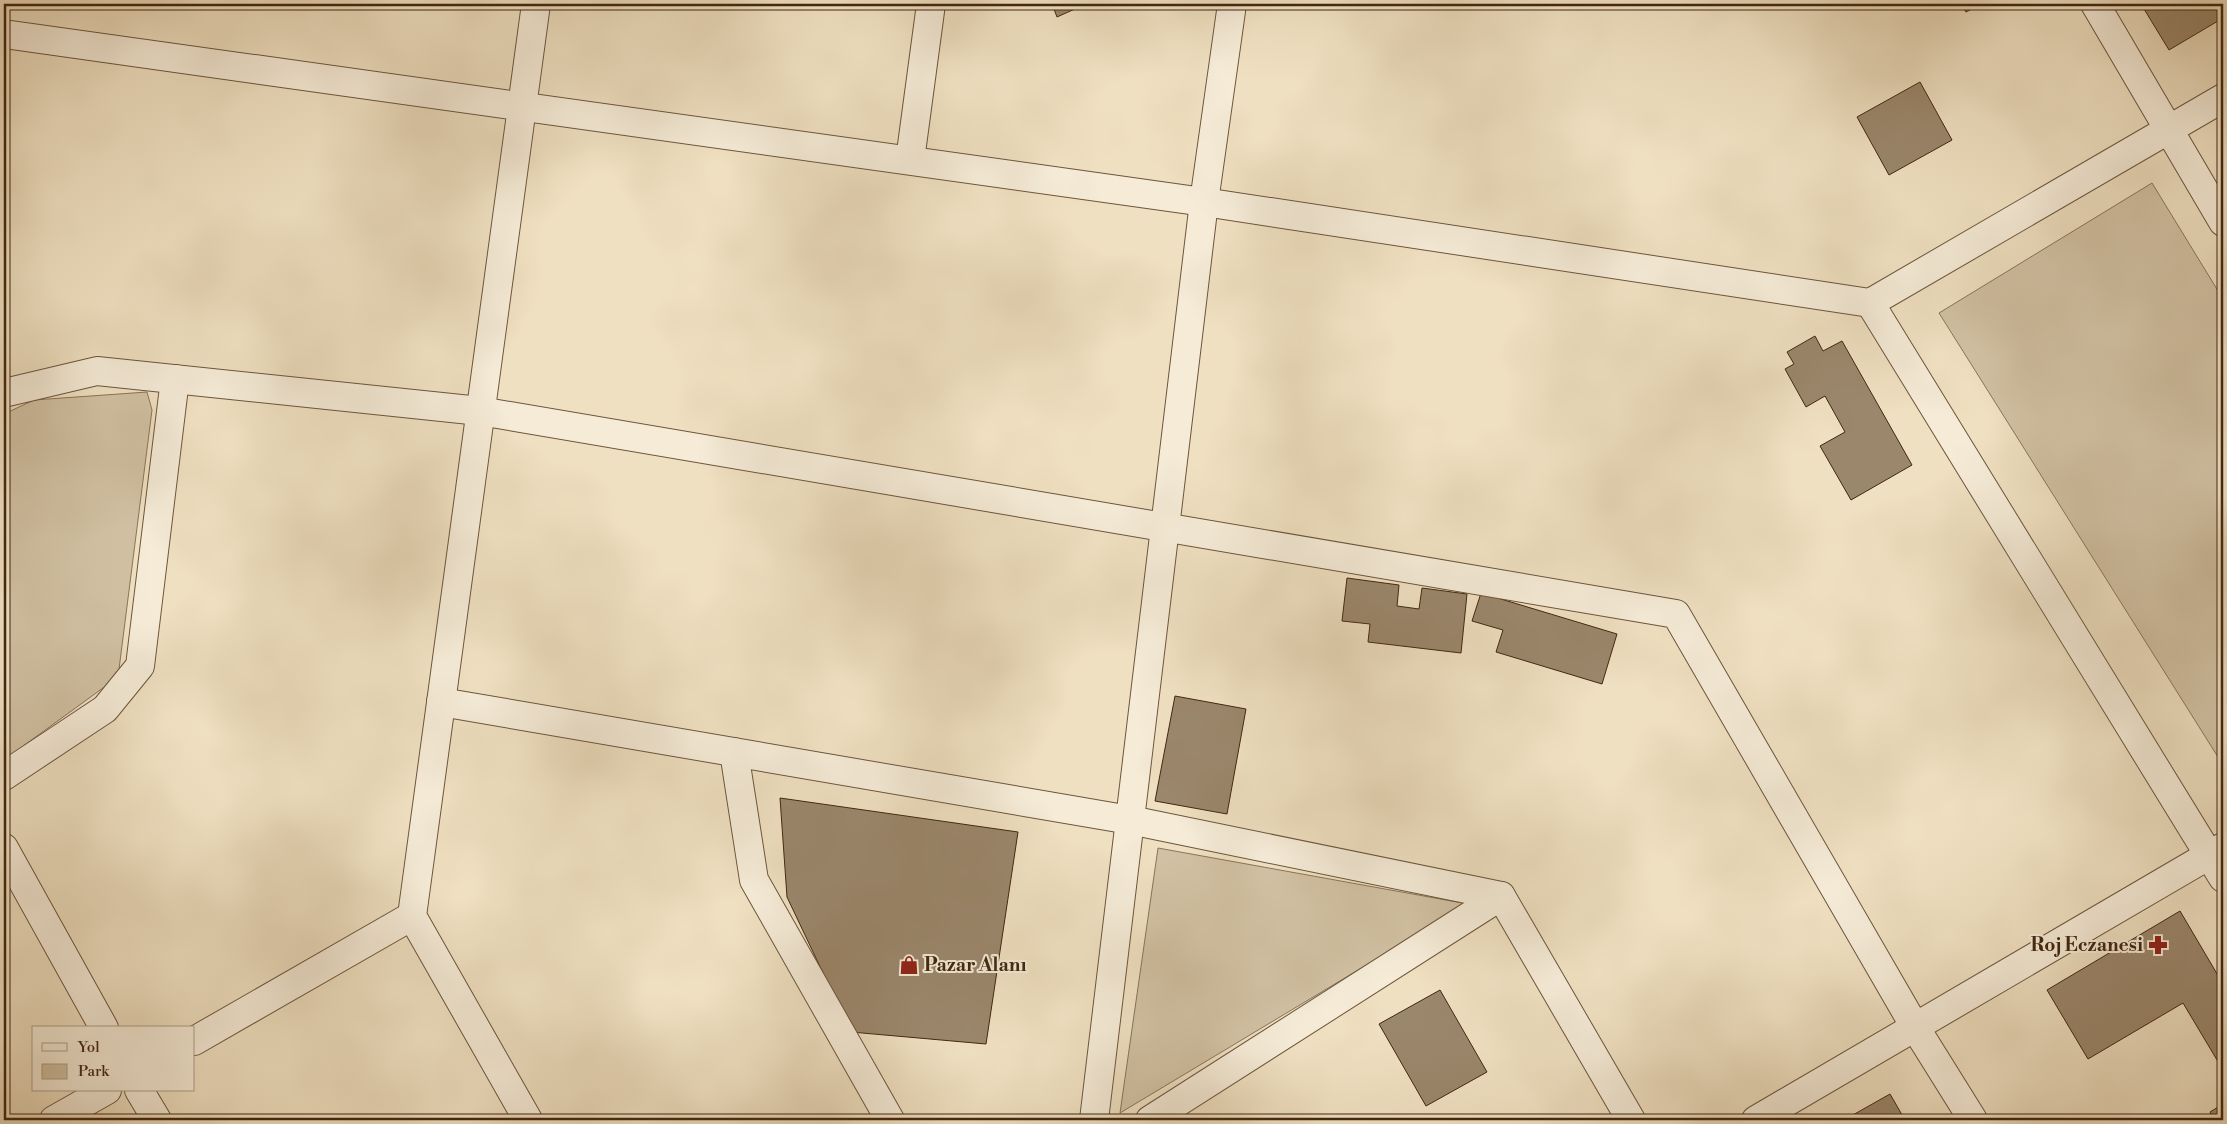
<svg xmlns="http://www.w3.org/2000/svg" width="2227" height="1124" viewBox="0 0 2227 1124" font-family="'Libre Bodoni',serif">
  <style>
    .green { fill: #d1c1a3; stroke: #89745a }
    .building { fill: #9b876c; stroke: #412710 }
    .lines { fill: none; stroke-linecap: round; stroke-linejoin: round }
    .minor-casing { stroke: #6c553c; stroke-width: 30 }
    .minor { stroke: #f5ebd7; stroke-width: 28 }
    .labels { text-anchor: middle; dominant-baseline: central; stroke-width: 4; stroke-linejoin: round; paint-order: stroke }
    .poi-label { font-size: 19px; font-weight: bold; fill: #412710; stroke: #f5ebd7; text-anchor: end }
  </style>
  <rect width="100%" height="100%" fill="#efe0c1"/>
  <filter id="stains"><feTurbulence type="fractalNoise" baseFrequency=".004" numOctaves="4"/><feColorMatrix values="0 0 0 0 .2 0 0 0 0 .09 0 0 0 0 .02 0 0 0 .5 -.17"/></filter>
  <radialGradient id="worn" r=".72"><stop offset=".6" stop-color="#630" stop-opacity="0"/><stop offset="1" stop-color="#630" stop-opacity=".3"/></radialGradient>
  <g class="green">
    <polygon points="2152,183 2223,299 2223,765 1939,313"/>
    <polygon points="147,392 152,410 118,677 4,760 4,414 34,400"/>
    <polygon points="1158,848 1468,904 1120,1113"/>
  </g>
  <g class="building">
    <polygon points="1052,4 1086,4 1057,17"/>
    <polygon points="1961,4 1981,4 1966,12"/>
    <polygon points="2141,4 2223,4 2223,18 2169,50"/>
    <polygon points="1920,82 1952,140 1889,175 1857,117"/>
    <polygon points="1815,336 1823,351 1842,341 1912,465 1851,500 1820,446 1845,432 1825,396 1806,407 1785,369 1794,364 1787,352"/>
    <polygon points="1347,578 1399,585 1397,606 1419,609 1422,588 1467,594 1461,653 1368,642 1370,624 1342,621"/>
    <polygon points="1481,593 1617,634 1602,684 1496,652 1503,630 1472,621"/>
    <polygon points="1175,696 1246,709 1227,814 1155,801"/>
    <polygon points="780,798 1018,832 986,1044 851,1032 787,897"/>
    <polygon points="2180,911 2223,984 2223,1070 2183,1003 2088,1059 2047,990"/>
    <polygon points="1440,990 1487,1072 1426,1106 1379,1024"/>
    <polygon points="1890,1094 1905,1120 1844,1120"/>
    <polygon points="2223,1104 2223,1120 2215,1120 2210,1112"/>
  </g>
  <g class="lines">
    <g class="minor-casing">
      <g id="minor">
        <polyline points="2095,4 2223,222"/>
        <polyline points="4,34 1204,202 1870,303 2223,98"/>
        <polyline points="910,160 931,4"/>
        <polyline points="1870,303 2223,878"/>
        <polyline points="4,393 97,371 480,411 1676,614 1915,1027 1973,1120"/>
        <polyline points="441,702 1130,820 1501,896 1631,1120"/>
        <polyline points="734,752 754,880 890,1120"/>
        <polyline points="4,776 105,709 140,666 175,379"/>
        <polyline points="4,848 104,1028"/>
        <polyline points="194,1041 412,916"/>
        <polyline points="139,1090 157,1120"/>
        <polyline points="54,1120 107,1090"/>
        <polyline points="528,1120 412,916 536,4"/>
        <polyline points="1094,1120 1204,202 1232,4"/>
        <polyline points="1150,1120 1501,896"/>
        <polyline points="1756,1120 2223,847"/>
      </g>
    </g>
    <use href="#minor" class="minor"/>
  </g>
  <defs>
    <g id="pharmacy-bare" transform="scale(1.5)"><path d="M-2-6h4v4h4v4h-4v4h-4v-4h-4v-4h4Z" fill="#8f2418" stroke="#f5ebd7" stroke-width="2.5" paint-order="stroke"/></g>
    <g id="shop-bare" transform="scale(1.5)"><path d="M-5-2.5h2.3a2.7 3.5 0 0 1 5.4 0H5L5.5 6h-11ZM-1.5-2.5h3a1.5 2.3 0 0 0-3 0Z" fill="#8f2418" stroke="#f5ebd7" stroke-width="2.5" paint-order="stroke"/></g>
  </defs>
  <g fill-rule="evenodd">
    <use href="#pharmacy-bare" x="2158" y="945"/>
    <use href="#shop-bare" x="909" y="965"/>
  </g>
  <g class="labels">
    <g class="poi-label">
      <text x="2143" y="945">Roj Eczanesi</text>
      <text x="924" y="965" text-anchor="start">Pazar Alanı</text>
    </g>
  </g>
  <rect width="2227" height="1124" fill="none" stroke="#efe0c1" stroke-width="20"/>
  <rect x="5" y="5" width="2217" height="1114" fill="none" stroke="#412710" stroke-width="2.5"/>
  <rect x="10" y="10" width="2207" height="1104" fill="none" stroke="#412710"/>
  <rect x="32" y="1026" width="162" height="65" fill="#f5ebd7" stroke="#ad9d87"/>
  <rect x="42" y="1043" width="25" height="8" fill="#f5ebd7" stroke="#ad9d87"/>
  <text x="78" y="1052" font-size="15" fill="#412710">Yol</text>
  <rect x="42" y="1064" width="25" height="15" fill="#d1c1a3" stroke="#ad9d87"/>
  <text x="78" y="1076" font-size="15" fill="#412710">Park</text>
  <rect width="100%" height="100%" filter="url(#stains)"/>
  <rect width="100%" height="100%" fill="url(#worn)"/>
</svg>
